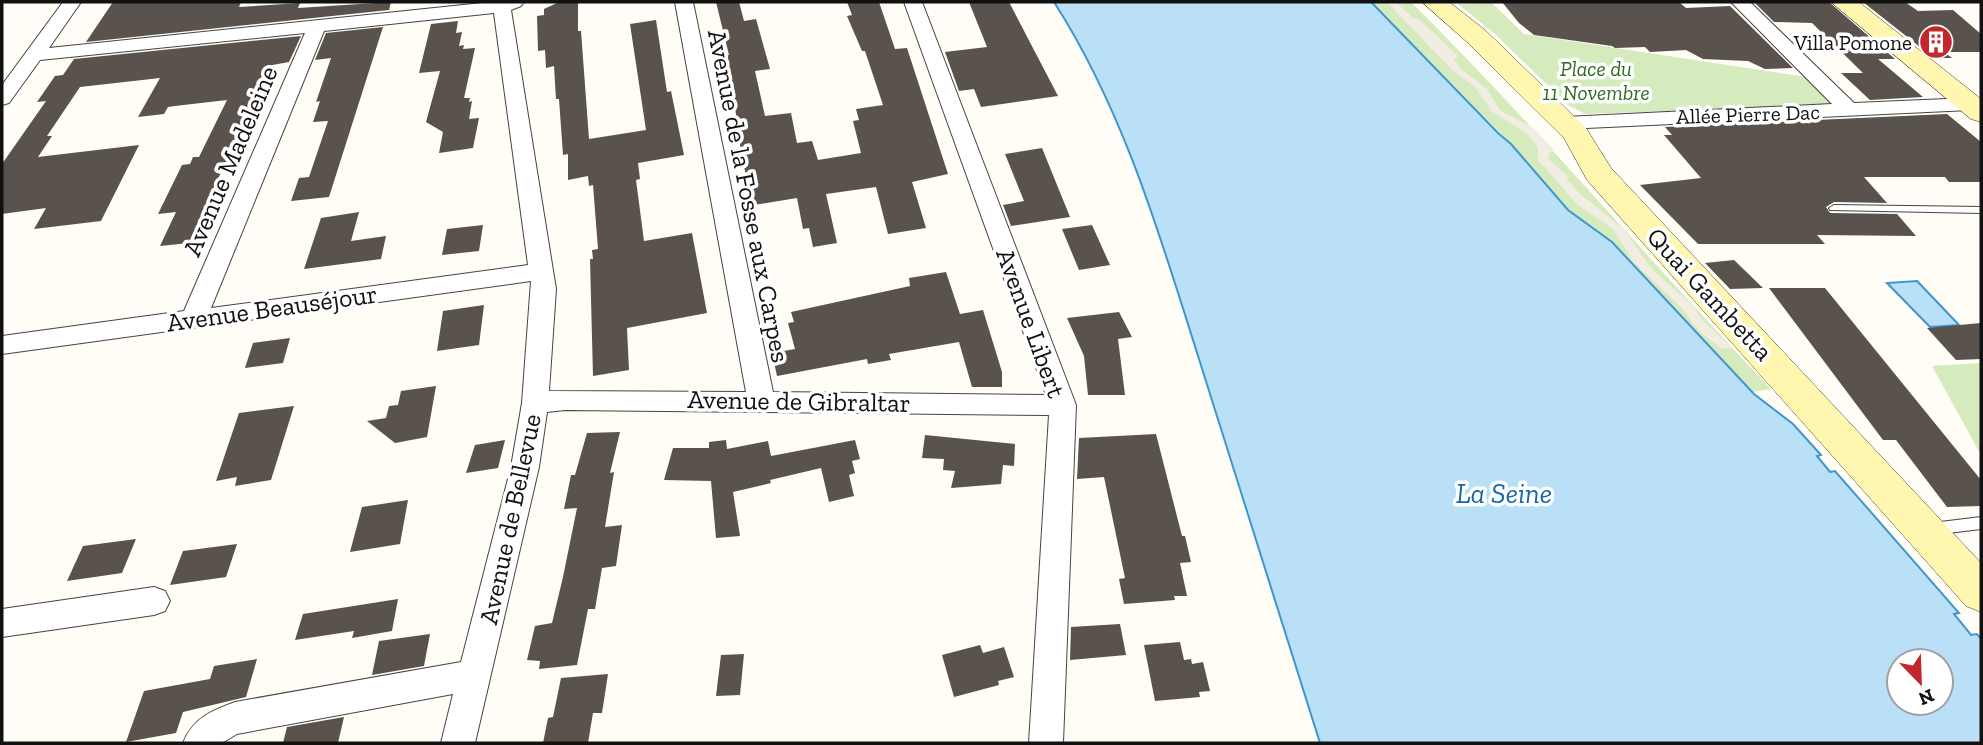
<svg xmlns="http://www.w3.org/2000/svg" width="1983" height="745" viewBox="0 0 1983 745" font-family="'Zilla Slab',serif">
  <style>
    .green { fill: #d5ebbd }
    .plaza { fill: #f1ede2 }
    .water { fill: #b9e0f7; stroke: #3f96cf; stroke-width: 2; fill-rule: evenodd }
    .building { fill: #5a524d }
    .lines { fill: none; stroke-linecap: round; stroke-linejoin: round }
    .lane-casing { stroke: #444; stroke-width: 2 }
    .street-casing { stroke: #444; stroke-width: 2 }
    .secondary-casing { stroke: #333; stroke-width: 1 }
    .lane { fill: #fff; fill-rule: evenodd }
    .street { fill: #fff; fill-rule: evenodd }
    .secondary { fill: #fff6b0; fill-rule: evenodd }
    .labels { text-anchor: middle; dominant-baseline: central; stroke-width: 7; stroke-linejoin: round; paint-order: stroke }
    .far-poi-label { font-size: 21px; fill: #111; stroke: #fff; text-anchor: end }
    .far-park-label { font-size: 21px; font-style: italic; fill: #2f6b1f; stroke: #fff }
    .far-street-label { font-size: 21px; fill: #111; stroke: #fff }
    .street-label { font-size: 26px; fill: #111; stroke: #fff }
    .water-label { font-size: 28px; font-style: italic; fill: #1768a6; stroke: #fff }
  </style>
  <rect width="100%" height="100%" fill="#fffdf5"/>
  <g class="green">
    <path d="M1371 2H1411C1536 126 1649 261 1771 389L1752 392 1613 242 1568 210 1515 148Z"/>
    <polygon points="1492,3 1524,34 1806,77 1834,105 1585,114 1568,105 1496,35 1458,4"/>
    <polygon points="1981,363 1981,455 1932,366"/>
  </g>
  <polygon class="plaza" points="1380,2 1396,2 1413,18 1420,20 1458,56 1454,60 1460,68 1487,89 1500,110 1533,128 1555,151 1550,152 1548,159 1569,177 1566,178 1580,194 1624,229 1650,267 1693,306 1703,321 1732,348 1722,349 1699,331 1681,307 1634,263 1613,229 1577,204 1538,160 1538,148 1528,134 1491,111 1475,87 1452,70 1388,3"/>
  <g class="water">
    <path d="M1054 2H1371L1498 133 1511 144 1568 210 1612 242 1754 394 1793 424 1821 455 1817 456 1830 472 1835 471 1959 613 1954 614 1971 635 1977 634 1981 639V743H1320C1280 615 1240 487 1199 359 1160 236 1124 111 1054 2ZM1899 661H1941V703H1899Z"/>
    <polygon points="1917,281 1959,325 1930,327 1887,283"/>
  </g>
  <g class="building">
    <polygon points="113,2 241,2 239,7 300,3 298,8 391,2 389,10 86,42"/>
    <polygon points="559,2 578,2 578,31 581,31 589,139 646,130 630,24 656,20 667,92 671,91 684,155 638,163 640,179 636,180 644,241 692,233 707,313 627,328 629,370 593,376 590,259 593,259 592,250 598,249 593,185 589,186 588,176 568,180 568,154 563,155 559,99 556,99 554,66 546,68 545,50 538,51 537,16 544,15 544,9"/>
    <polygon points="716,2 739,2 744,21 756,19 770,69 755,71 765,116 791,113 797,143 812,141 818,160 861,153 853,121 859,120 856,109 883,105 865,51 862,51 847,16 852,15 847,2 879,2 895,49 907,48 948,174 912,182 926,228 888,234 876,187 826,194 837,243 813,247 809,228 803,229 797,198 754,205 742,159 732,85 726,86 721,56 729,55"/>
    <polygon points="969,2 1009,2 1058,96 981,107 974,89 959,91 945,52 987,47"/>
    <polygon points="1502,2 1679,2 1686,8 1730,6 1793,68 1765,69 1748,61 1703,59 1686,50 1650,52 1645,47 1615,48 1612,46 1534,35 1519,23"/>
    <polygon points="1754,2 1829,2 1895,59 1878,59 1923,97 1870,100 1841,73 1863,73 1812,23 1774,22"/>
    <polygon points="1863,2 1905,2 1918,11 1953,10 1981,34 1981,52 1944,52 1952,58 1934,58"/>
    <polygon points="458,21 456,33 462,32 459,46 464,45 463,49 475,48 464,98 470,98 469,102 472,101 469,119 479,118 473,148 439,153 443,132 426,122 440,71 419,73 431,24"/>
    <polygon points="383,27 329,197 291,201 299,178 309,177 328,121 313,122 320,101 316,102 331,58 315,60 326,33"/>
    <polygon points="301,36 289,62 267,66 227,168 223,168 189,243 160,246 176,212 158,214 182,165 190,164 193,157 199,157 227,100 175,106 168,107 164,114 138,117 160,78 80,87 47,136 52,136 38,157 139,145 101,221 34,229 46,208 2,214 2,164 46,101 37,102 55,76 63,75 74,59"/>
    <polygon points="1947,114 1981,142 1981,182 1949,182 1945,177 1864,177 1887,203 1834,202 1826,207 1830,213 1897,214 1916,236 1817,235 1825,244 1698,244 1640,185 1701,178 1664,135 1672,135 1665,127"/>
    <polygon points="1042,148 1070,217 1011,226 1003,205 1024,201 1005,154"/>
    <polygon points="359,212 351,241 386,236 381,259 304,269 321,218"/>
    <polygon points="483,225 479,251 442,255 447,229"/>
    <polygon points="1092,225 1110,265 1079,270 1062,229"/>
    <polygon points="1734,260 1763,288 1730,289 1705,263"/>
    <polygon points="946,272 960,314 983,310 1002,372 1002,387 972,387 959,342 889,354 891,360 868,364 867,359 777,376 772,353 795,349 788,323 794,322 791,312 910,286 909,278"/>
    <polygon points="1769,288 1825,288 1981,480 1981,506 1947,507 1896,440 1883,440"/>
    <polygon points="484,305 479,345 437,351 443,311"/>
    <polygon points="1119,312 1132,337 1118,339 1125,395 1088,395 1084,356 1067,318"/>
    <polygon points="1981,323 1981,359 1956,360 1927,328"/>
    <polygon points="290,338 283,363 245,368 253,343"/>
    <polygon points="436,386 427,437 395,443 367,421 386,418 389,406 398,405 401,391"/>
    <polygon points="294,406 271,480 235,486 237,477 216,481 239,413"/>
    <polygon points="620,432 610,473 614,472 605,527 622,525 616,566 602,568 595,609 588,609 577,665 539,669 540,661 527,660 535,626 552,623 563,577 577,508 564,509 571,475 575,475 587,433"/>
    <polygon points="1156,434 1182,536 1185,536 1191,562 1180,563 1187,596 1174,596 1175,600 1124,604 1119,579 1125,578 1104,477 1077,479 1079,438"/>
    <polygon points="925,435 1015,444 1014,466 1003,465 1001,484 951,488 955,471 943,470 944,459 922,458"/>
    <polygon points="505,440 498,468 466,473 475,445"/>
    <polygon points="726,440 727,449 768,441 771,456 855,440 860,459 852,461 855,473 849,475 854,496 829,502 821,468 770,480 771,483 733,492 740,536 716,538 711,481 664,480 673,448 709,448 709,442"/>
    <polygon points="408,500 400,544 350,552 362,507"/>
    <polygon points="136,539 122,573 67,581 83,546"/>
    <polygon points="237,544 226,577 170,585 183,551"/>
    <polygon points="398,599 392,631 352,638 354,631 295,640 303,614"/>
    <polygon points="1120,624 1126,655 1070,660 1071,627"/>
    <polygon points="430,634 424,666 372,675 379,641"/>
    <polygon points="1180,642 1184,660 1191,659 1192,664 1203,662 1210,691 1199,692 1200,697 1155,701 1144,645"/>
    <polygon points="980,645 983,653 1004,647 1014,677 998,681 999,685 954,697 942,655"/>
    <polygon points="744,654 740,695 716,696 721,655"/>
    <polygon points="257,659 246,697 183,712 176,733 126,742 144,691 210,679 214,666"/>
    <polygon points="608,674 602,713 593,713 588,743 543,743 548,718 553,717 561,678"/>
    <polygon points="344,717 338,743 283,743 287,727"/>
  </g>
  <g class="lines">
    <g class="lane-casing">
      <g id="lane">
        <polygon points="1834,205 1981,207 1981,213 1830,210 1829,208"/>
        <polygon points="1981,517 1981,529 1932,535 1927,533 1925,529 1927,525 1932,523"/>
      </g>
    </g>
    <g class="street-casing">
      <g id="street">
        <path d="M63 2H81L49 48 492 2H524L521 6 511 10 556 289 549 391 746 392 675 2H693L773 392 1046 395 904 2H922L1076 405 1063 743H1029L1049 415 565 410 547 412 539 467 475 743H441L453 694 237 734 222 743H183C193 718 211 711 235 702L461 662 511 467 522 403 531 281 2 354V336L184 311 305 33 40 60 9 103 2 105V85ZM494 13 528 265 211 308 324 31Z"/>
        <polygon points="1731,2 1750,2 1854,103 1970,98 1977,100 1980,104 1977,108 1970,110 1565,129 1558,127 1555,123 1558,119 1565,117 1832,104"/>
        <polygon points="154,587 165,591 170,601 165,611 154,615 2,637 2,609"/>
      </g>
    </g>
    <g class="secondary-casing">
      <g id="secondary">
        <polygon points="1422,2 1449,2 1485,30 1586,128 1611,168 1981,563 1981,612 1966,606 1587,180 1564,138 1467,42"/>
        <polygon points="1831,2 1859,2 1981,99 1981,122 1971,119"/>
      </g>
    </g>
    <use href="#lane" class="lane"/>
    <use href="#street" class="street"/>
    <use href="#secondary" class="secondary"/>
  </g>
  <defs>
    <g id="building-disc" transform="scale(1.75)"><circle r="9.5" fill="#c4262e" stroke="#fff"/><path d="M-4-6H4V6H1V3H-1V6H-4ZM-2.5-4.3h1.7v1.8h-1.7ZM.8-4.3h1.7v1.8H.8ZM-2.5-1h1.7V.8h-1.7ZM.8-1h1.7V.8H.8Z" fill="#fff"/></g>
  </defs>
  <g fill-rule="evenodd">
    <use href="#building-disc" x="1936" y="42"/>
  </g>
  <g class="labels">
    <g class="far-poi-label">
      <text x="1912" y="42">Villa Pomone</text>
    </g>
    <g class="far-park-label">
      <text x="1596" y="68">Place du<tspan x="1596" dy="24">11 Novembre</tspan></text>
    </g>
    <g class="far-street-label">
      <text transform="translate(1748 114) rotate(-2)">Allée Pierre Dac</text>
    </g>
    <g class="street-label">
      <text transform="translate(230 161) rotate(-67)">Avenue Madeleine</text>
      <text transform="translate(749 196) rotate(79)">Avenue de la Fosse aux Carpes</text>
      <text transform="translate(1710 294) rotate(47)">Quai Gambetta</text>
      <text transform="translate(272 308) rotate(-8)">Avenue Beauséjour</text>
      <text transform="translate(1031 323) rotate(70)">Avenue Libert</text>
      <text transform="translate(799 401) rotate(1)">Avenue de Gibraltar</text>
      <text transform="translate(510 519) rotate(-78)">Avenue de Bellevue</text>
    </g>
    <g class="water-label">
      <text x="1504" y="493">La Seine</text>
    </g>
  </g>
  <rect width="1983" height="745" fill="none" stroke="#111111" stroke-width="7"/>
  <g transform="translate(1920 682) rotate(157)"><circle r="33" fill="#ffffff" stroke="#a0a0a0" stroke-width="2"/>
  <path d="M0-5L12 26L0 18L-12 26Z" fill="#c4262e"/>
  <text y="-10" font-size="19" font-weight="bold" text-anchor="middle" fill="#111111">N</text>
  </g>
</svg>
